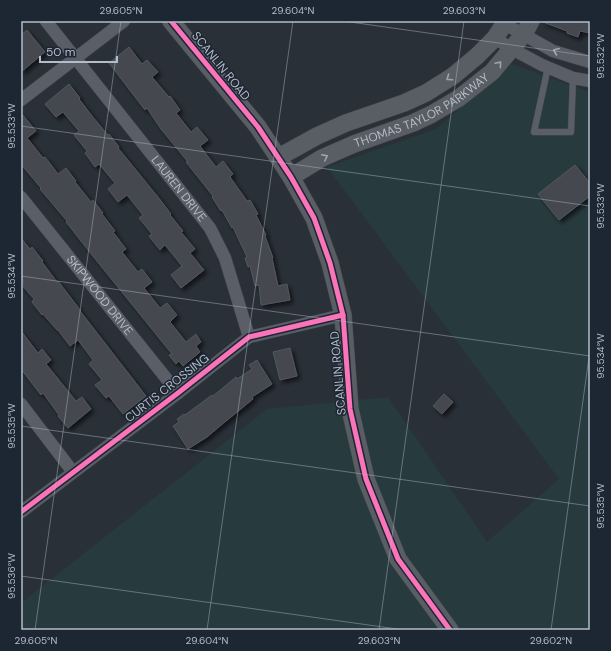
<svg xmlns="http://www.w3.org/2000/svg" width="611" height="651" viewBox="0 0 611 651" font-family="'DM Sans',sans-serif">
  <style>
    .green { fill: #273a3e }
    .building { fill: #444950; stroke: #52575f; filter: url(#shadow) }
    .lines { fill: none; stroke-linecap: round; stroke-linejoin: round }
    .lane-casing { stroke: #484c53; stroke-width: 7 }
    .street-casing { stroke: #484c53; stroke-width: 13 }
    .secondary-casing { stroke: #484c53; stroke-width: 18 }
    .lane { stroke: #5a5e66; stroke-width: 6 }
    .street { stroke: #5a5e66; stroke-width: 12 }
    .secondary { stroke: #595d64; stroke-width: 17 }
    .cycleway-casing { stroke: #1d2633; stroke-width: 8 }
    .cycleway { stroke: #fb73b8; stroke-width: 5 }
    .oneway { stroke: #a2a9b5 }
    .oneway2 { stroke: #9da4b0 }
    .ticks { fill: none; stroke: #b4bcc9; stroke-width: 1; stroke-opacity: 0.45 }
    .labels { text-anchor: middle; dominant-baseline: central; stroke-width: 3; stroke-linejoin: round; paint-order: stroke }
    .street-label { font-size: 12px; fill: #b4bcc9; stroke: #1d2633 }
    .neatline { fill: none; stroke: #b4bcc9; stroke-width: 1.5 }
    .ticks-label { font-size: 10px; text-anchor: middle; fill: #b4bcc9 }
  </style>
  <defs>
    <filter id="shadow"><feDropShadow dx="3" dy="3" stdDeviation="2" flood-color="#0009"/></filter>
  </defs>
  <rect width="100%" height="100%" fill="#2a3038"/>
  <polygon class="green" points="511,64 590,92 590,630 21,630 21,603 267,409 388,397 487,542 559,479 327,167 436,129"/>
  <g class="building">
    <polygon points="543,21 590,21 590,33 580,31 578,37 567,33 567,31 543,22"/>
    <polygon points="27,30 45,52 21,72 21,35"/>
    <polygon points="129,47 142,64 147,60 158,72 152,77 169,97 170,96 180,110 176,113 191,132 197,127 208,140 200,146 216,167 223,161 233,174 230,177 247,201 250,200 258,214 256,215 266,235 265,236 273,258 272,258 278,286 287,284 290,300 261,305 259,285 255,286 250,266 248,267 245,258 247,257 233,227 232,228 222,210 221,211 212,197 213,196 186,162 188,162 161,129 147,108 145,110 109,63"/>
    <polygon points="69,84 80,98 79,99 92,116 108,135 109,134 119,147 118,148 158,197 171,214 170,215 183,231 181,232 195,249 190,253 204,270 181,288 171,275 182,266 165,245 160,250 149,236 152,234 139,218 143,215 127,195 118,202 108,189 115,183 99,164 95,167 85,153 87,151 74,135 79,131 63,112 56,117 45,104"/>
    <polygon points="21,113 36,131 27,138 43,158 45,157 58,174 66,168 76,181 75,182 91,202 93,200 103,213 102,214 115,231 113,232 126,249 122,252 138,272 142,269 152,282 144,288 160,308 167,303 177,315 170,322 186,342 196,334 201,342 196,346 200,352 183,366 179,361 176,364 169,355 172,354 92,255 66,222 67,221 40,189 41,188 21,164"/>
    <polygon points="575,165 590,183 590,196 559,220 538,194"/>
    <polygon points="21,238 30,249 32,247 43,261 42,262 57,282 58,281 81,311 80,311 146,396 123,414 109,396 106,398 95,385 102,380 89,364 93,360 78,340 70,346 58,330 57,330 43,314 42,315 32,302 34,299 21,284 24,281 21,277"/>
    <polygon points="21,331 38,353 42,349 51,360 46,364 76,401 82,397 91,409 68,428 58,416 59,415 43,393 41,395 21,369"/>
    <polygon points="290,348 297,376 280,380 273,352"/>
    <polygon points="257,360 272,384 252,397 253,399 220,426 207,437 188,449 173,426 179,422 177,419 184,414 185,415 212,395 213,396 236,377 237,379 252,369 249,365"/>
    <polygon points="444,394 453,402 442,414 433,406"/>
  </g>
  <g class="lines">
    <g class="lane-casing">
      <polyline id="lane" points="548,67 534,132 571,132 573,78"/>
    </g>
    <g class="street-casing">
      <g id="street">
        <path id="s1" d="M46 21 210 228 225 258 249 337"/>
        <polyline points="505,23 510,27 553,51 590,62"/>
        <polyline points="495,38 512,49 542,65 573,78 590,81"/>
        <polyline points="21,100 124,21"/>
        <path id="s2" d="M21 197 178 393"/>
        <polyline points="21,404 73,472"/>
        <polyline points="21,512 178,393 249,337 343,315"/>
      </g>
    </g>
    <g class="secondary-casing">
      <g id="secondary">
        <polyline points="171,21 258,127 291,177 314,218 330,263 343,315 350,409 366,479 398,559 450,630"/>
        <polyline points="279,157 317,136 346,123 404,103 426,93 453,76 477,56 495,38 506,21"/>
        <path id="s3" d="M291 177 322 158 354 144 413 123 432 114 459 98 492 72 524 34 531 21"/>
      </g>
    </g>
    <use href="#lane" class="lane"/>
    <use href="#street" class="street"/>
    <use href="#secondary" class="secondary"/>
    <g class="cycleway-casing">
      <g id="cycleway">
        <polyline points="171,21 258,127 291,177 314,218 330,263 343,315 350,409 366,479 398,559 450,630"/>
        <polyline points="21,512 178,393 249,337 343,315"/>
      </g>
    </g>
    <use href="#cycleway" class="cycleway"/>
  </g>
  <defs><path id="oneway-chevron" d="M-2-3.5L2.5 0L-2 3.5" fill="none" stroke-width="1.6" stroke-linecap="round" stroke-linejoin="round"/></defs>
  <use class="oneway" href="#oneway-chevron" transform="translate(556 51) rotate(-158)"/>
  <g class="oneway2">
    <use href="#oneway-chevron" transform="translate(499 64) rotate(-49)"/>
    <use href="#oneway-chevron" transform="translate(449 78) rotate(146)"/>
    <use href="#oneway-chevron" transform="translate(325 157) rotate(-26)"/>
  </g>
  <path class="ticks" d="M343 21 590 56M21 126 590 206M21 276 590 356M21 426 590 506M21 576 404 630M35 630 121 21M207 630 293 21M379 630 464 21M551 630 590 350"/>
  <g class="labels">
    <g class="street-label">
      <text transform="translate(221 66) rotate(51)">SCANLIN ROAD</text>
      <text stroke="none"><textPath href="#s3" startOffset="147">THOMAS TAYLOR PARKWAY</textPath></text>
      <text stroke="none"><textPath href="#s1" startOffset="214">LAUREN DRIVE</textPath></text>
      <text stroke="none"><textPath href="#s2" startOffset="126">SKIPWOOD DRIVE</textPath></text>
      <text transform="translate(338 373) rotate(-95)">SCANLIN ROAD</text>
      <text transform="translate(167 388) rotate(-38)">CURTIS CROSSING</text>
    </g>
  </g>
  <rect width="611" height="651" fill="none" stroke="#1d2633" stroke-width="44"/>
  <path d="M40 56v6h77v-6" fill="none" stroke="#b4bcc9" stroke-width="2"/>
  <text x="46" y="56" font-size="12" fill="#b4bcc9" stroke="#1d2633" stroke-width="3" paint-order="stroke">50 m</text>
  <rect x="22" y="22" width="567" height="607" class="neatline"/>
  <g class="ticks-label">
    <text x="121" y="14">29.605°N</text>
    <text x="293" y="14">29.604°N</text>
    <text x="464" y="14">29.603°N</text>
    <text transform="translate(600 56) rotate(-90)" y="4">95.532°W</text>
    <text transform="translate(11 126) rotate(-90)" y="4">95.533°W</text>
    <text transform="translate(600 206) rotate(-90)" y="4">95.533°W</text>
    <text transform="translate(11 276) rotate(-90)" y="4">95.534°W</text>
    <text transform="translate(600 356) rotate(-90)" y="4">95.534°W</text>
    <text transform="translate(11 426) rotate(-90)" y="4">95.535°W</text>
    <text transform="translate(600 506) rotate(-90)" y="4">95.535°W</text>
    <text transform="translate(11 576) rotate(-90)" y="4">95.536°W</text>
    <text x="36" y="644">29.605°N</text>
    <text x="207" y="644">29.604°N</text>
    <text x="379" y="644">29.603°N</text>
    <text x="551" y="644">29.602°N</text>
  </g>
</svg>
